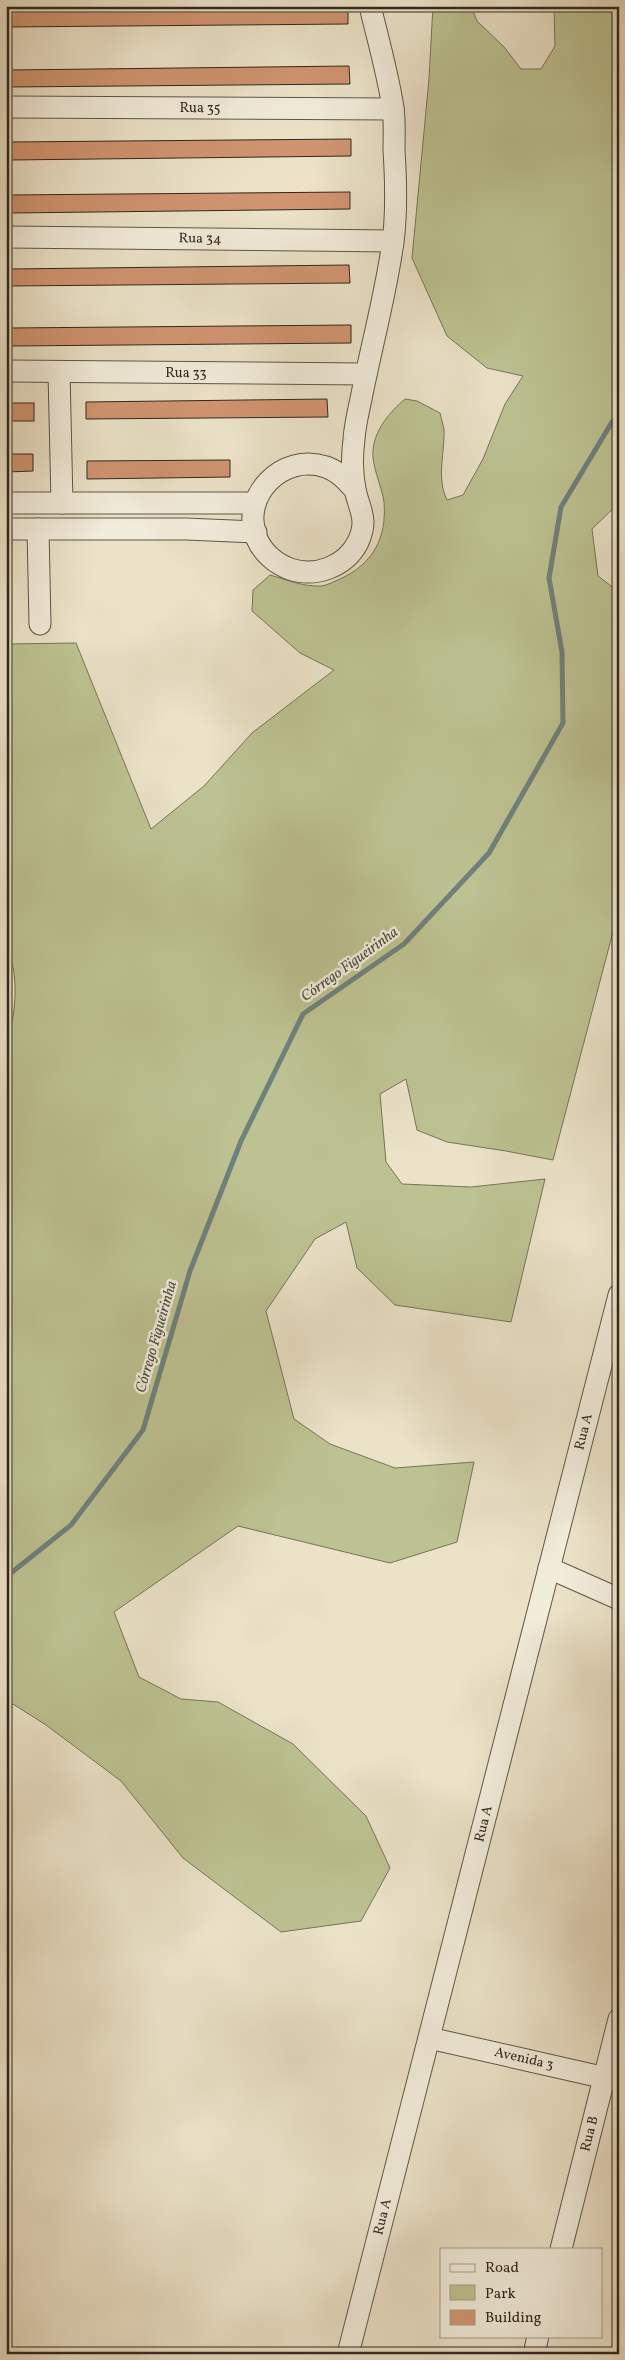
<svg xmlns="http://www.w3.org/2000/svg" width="625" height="2360" viewBox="0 0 625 2360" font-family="Vollkorn,serif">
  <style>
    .green { fill: #bdc292; stroke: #767558 }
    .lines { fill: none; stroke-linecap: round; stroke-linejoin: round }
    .stream { stroke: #6f817c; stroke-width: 5 }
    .building { fill: #d09470; stroke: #30281e }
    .minor-casing { stroke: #5f5648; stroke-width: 23 }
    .minor { stroke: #f2ecdb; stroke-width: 21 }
    .labels { text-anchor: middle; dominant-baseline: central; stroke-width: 5; stroke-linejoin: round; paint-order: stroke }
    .street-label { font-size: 14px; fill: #30281e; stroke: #f2ecdb }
    .water-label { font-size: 15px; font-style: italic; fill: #4a4d45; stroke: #f2ecdb }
  </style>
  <rect width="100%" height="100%" fill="#ebe2c8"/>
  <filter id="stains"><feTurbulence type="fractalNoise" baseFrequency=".004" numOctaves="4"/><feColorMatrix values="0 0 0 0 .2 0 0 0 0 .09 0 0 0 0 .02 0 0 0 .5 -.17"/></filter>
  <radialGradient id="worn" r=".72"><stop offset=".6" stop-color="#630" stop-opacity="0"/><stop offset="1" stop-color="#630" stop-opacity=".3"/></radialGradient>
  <path class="green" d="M433 6H471L477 21 504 47 521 69H541L555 46 554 6H619V503L592 529 598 576 619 592V909L553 1160 506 1151 447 1142 417 1130 406 1079 380 1094 386 1162 402 1184 471 1187 545 1179 511 1322 395 1305 357 1268 346 1222 315 1239 266 1311 294 1419 330 1444 395 1468 474 1462 457 1542 390 1563 238 1526 114 1612 139 1677 181 1699 218 1702 293 1744 366 1816 390 1868 361 1921 281 1932 183 1858 121 1781 46 1725 13 1704 6 1710V1048C15 1016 21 977 6 946V541H12L7 644 76 643 151 829 204 786 252 733 334 670 300 653 252 611 253 590 270 575C287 580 304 587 322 586 328 585 335 581 340 579 373 564 387 538 384 502 382 487 371 464 373 450 375 429 390 412 405 399L417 401 440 413C441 418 443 424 444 429 445 452 436 478 447 500L463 495 483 459 505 404 523 376 487 368 447 336 412 258 429 79Z"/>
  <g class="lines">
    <polyline class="stream" points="6,1577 71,1525 143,1430 190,1271 241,1141 303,1014 404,944 489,853 563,723 562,652 549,578 561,507 612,422 619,418"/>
  </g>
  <g class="building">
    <polygon points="348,6 348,24 7,27 7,10"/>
    <polygon points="349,66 350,84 9,87 9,70"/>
    <polygon points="351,139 351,156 11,160 10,142"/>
    <polygon points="350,192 350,209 10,213 9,195"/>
    <polygon points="349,265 350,283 9,286 9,269"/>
    <polygon points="351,325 351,343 11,346 10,328"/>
    <polygon points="327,399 328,417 86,419 86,402"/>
    <rect x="6" y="403" width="28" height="18"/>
    <polygon points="6,454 33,454 33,471 6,472"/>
    <polygon points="230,460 230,477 87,479 87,461"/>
  </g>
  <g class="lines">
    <g class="minor-casing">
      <g id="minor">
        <polyline points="6,107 393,109"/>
        <polyline points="6,237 393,241"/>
        <polyline points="6,371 366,374"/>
        <polyline points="59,372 62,503"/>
        <path d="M355 490C347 481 338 471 326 467 283 452 239 496 257 539 263 553 276 564 290 569 316 578 346 566 358 542 369 519 359 510 355 489 352 474 352 455 354 439 355 424 359 409 362 394 372 344 386 293 393 242 397 212 396 181 394 150 394 136 395 122 393 108 388 74 378 40 370 6"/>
        <polyline points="6,503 255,503"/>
        <polyline points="6,529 186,529 256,532"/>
        <polyline points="38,529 40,624"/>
        <polyline points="549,1568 619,1599"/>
        <polyline points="429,2038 619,2081"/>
        <polyline points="561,2249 619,2019"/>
        <polyline points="348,2354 619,1295"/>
        <polyline points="534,2354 538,2336"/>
      </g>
    </g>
    <use href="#minor" class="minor"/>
  </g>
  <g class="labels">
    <g class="street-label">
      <text x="200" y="108">Rua 35</text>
      <text transform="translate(200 239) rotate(1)">Rua 34</text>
      <text x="186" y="373">Rua 33</text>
      <text transform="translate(584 1432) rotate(-76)">Rua A</text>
      <text transform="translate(484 1824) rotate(-76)">Rua A</text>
      <text transform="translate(524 2059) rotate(13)">Avenida 3</text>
      <text transform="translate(590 2134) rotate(-76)">Rua B</text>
      <text transform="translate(383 2217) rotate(-76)">Rua A</text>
    </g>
    <g class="water-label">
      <text transform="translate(350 965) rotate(-36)">Córrego Figueirinha</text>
      <text transform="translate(157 1337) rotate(-74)">Córrego Figueirinha</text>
    </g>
  </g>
  <rect width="625" height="2360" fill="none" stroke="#ebe2c8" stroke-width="25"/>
  <rect x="8" y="8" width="610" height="2345" fill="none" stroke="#30281e" stroke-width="2.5"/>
  <rect x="12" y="12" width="600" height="2335" fill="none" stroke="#30281e"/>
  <rect x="440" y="2248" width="162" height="90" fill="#f2ecdb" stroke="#a49e8f"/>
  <rect x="450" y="2264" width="25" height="8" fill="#f2ecdb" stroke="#a49e8f"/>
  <text x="485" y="2272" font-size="15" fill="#30281e">Road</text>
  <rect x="450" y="2285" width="25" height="15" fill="#bdc292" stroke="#a49e8f"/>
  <text x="485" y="2298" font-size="15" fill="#30281e">Park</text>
  <rect x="450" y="2310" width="25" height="15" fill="#d09470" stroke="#a49e8f"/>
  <text x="485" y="2322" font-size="15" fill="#30281e">Building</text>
  <rect width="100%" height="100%" filter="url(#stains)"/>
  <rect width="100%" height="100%" fill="url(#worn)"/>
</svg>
